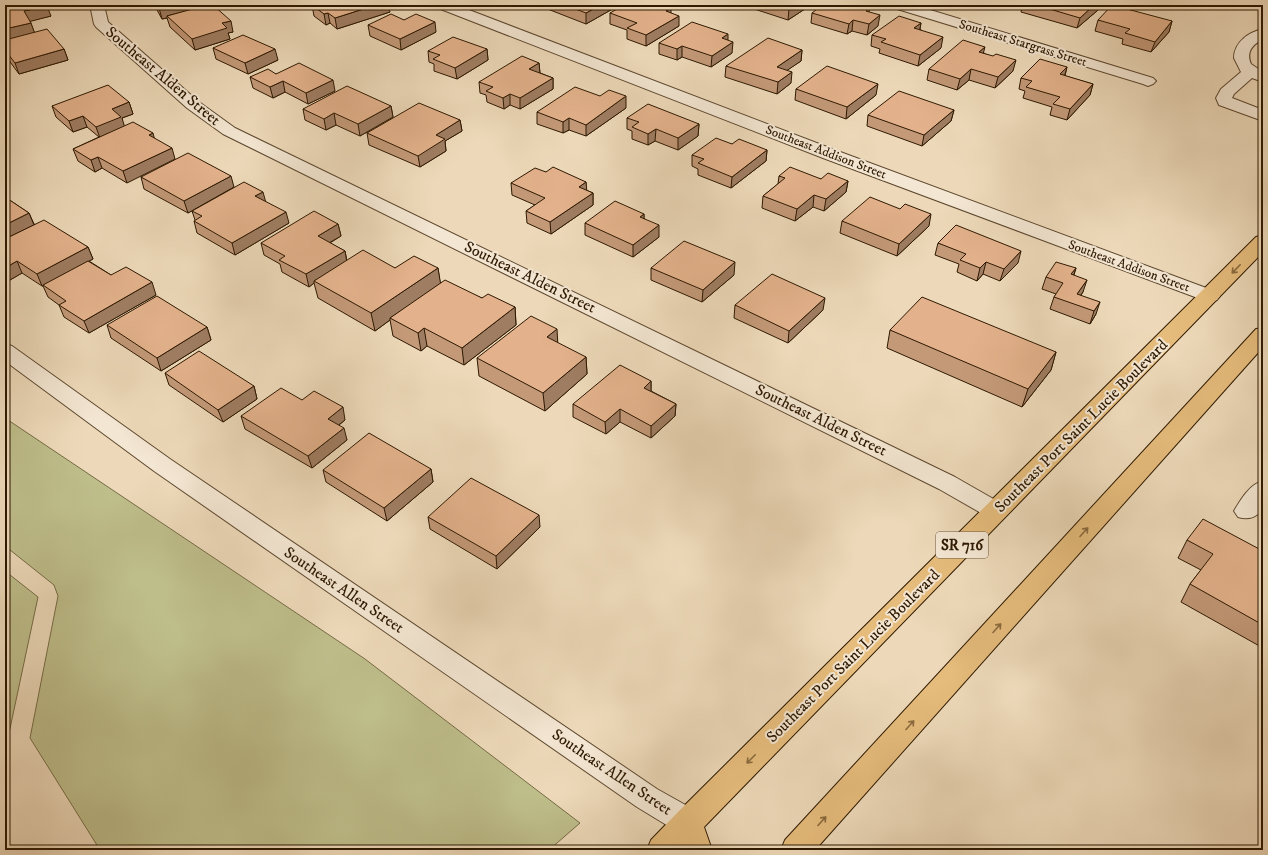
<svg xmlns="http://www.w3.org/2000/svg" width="1268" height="855" viewBox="0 0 1268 855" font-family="'IM FELL DW Pica',serif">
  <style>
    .green { fill: #bebe8b; stroke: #766b46 }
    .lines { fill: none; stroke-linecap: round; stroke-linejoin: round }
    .minor-casing { stroke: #5d482f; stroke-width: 2 }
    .major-casing { stroke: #2d1801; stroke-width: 2 }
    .minor { fill: #f3e6d2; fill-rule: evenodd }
    .major { fill: #e6bc7c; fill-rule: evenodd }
    .wall { fill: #c39978; stroke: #2d1801 }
    .shaded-wall { fill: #9f7d62; stroke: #2d1801 }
    .building { fill: #e3b28c; stroke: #2d1801 }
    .oneway { stroke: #8a6a3e }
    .labels { text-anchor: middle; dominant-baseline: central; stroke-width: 4; stroke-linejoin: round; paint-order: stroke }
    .far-street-label { font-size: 13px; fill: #2d1801; stroke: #f3e6d2 }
    .shield { fill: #f3e6d2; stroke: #685640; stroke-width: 1 }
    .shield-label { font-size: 15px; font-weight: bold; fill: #2d1801 }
    .street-label { font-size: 16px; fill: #2d1801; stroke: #f3e6d2 }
  </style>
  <rect width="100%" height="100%" fill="#edd9b9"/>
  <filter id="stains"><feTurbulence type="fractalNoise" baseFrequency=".005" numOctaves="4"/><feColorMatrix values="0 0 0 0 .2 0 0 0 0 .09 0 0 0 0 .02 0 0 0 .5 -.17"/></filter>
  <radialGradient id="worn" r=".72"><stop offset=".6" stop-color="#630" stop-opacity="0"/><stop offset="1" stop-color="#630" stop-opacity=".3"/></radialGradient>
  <g class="green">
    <polygon points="5,418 365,659 580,823 549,850 100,850 30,738 58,596 54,585 5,546"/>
    <polygon points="5,571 38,597 5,752"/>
  </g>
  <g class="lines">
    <g class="minor-casing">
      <g id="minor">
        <polygon points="90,5 104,5 108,22 199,102 235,128 955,477 1004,505 1008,511 1004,517 996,520 988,517 939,489 223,134 187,108 96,27 94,24"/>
        <polygon points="436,5 456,5 835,150 1217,292 1220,296 1217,300 1210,302 1203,300 823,158 438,8"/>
        <polygon points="892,5 914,5 1153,78 1156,81 1153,84 1148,86 1143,84 894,8"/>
        <path d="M1263 29V39C1252 45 1246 52 1251 64L1263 72V82L1252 78 1234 94 1232 98 1263 110V121L1219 105 1216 98 1221 89 1241 72 1234 58C1234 42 1249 32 1263 29Z"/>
        <polygon points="5,344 12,346 170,459 657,789 698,812 703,822 698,832 688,836 678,832 637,807 154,471 5,361"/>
        <path d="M1263 481C1263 488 1265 499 1263 506 1259 518 1248 520 1238 517L1234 511C1241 499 1250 484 1263 481Z"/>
      </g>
    </g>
    <g class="major-casing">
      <g id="major">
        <polygon points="1263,235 1263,252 704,827 712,850 647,850 651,840 678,812 1256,237"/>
        <polygon points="1263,328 1263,347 815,850 781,850 785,840 1256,329"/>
      </g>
    </g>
    <use href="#minor" class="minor"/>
    <use href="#major" class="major"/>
  </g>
  <g class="wall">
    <polygon points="5,5 51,16 30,21 34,32 64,49 68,60 19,74 5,55"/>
    <polygon points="155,5 213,5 233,32 228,33 230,39 195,50 170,27 167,18 162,19 157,10"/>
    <polygon points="312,5 390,12 337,29 330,23 326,25 314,16"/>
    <polygon points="544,5 616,5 616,7 586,24 545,8"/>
    <polygon points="742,5 811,5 788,20"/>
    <polygon points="1022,5 1100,5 1098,10 1077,28 1021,12"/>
    <polygon points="870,8 869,12 878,26 867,35 852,31 847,34 811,23 812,13"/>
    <polygon points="610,13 671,13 679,26 646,46 627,39 627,30 610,24"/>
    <polygon points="404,20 436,32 401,50 370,36 368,25"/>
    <polygon points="1098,20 1172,21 1169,32 1151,52 1122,44 1123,39 1095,31"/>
    <polygon points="921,23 920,29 941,48 918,66 879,53 880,49 871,46 872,35"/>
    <polygon points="728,40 732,53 711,67 682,57 677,60 659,54 659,43"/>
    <polygon points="213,48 278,60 248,74 216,59"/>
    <polygon points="487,49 488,60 457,79 434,71 434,64 429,62 428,51"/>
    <polygon points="802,50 801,61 787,70 791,83 777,94 725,77 726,66"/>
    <polygon points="984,53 1013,71 995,88 969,80 957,90 927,80 929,69"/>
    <polygon points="539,63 540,73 553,78 553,89 520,109 510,105 504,109 487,102 486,95 480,93 479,82"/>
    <polygon points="1067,67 1065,76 1093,84 1090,95 1067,120 1050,115 1052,107 1023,98 1025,91 1019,89 1021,78"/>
    <polygon points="276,74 335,91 308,104 285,92 273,98 253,88 250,77"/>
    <polygon points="796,89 876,95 846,119 795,100"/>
    <polygon points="129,102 133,114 122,118 127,183 102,168 95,172 78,161 73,149 99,137 87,127 73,132 56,117 52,106"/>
    <polygon points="391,106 393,117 360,136 336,125 326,130 305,120 303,109"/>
    <polygon points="626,108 586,136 569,130 563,133 537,124 537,112"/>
    <polygon points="954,110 951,121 922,146 867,126 868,115"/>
    <polygon points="627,118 699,124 698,136 678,150 655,141 648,145 632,139 632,131 627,129"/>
    <polygon points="460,120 462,131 445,141 446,151 420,167 369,145 367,133"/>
    <polygon points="732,144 767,150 766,161 731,188 698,175 698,169 692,166 692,155"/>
    <polygon points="546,172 586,182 586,190 593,193 593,205 551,234 527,223 526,211 535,205 512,195 511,183"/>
    <polygon points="779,176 848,181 846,192 824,211 813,207 795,221 762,208 763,196 778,184"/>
    <polygon points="141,177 234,187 188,213 144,189"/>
    <polygon points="5,197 29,213 34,224 88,247 93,259 89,261 111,275 156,295 89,333 64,317 59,305 48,297 43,286 42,286 22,273 10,280 5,277"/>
    <polygon points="265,201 289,223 235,255 197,233 194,221 195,220 192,211"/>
    <polygon points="644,214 644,218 659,237 633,257 585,235 585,223"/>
    <polygon points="842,221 929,226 897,256 840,233"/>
    <polygon points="338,224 341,236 330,243 345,251 347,261 395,268 438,268 440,283 482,298 515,307 516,325 464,365 427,346 421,351 393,336 390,320 375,331 318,298 314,283 309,287 282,272 280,264 264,255 261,243"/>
    <polygon points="938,243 1018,263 1000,281 983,274 977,281 957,272 959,264 935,255"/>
    <polygon points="651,268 734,275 702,302 651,280"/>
    <polygon points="1076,268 1074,275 1083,292 1081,295 1096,314 1090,324 1050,309 1054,297 1056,294 1042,289 1046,277"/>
    <polygon points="735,305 823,310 788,343 734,318"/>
    <polygon points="107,325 207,327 211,340 161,371 111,338"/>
    <polygon points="890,330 1056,352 1051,370 1022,407 887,348"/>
    <polygon points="586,357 587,374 545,411 479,376 477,358"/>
    <polygon points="165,373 254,386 257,399 223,422 169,385"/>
    <polygon points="651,381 651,391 676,404 675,416 651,438 620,422 606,434 573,417 573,404"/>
    <polygon points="302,400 345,420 339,425 347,440 312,468 245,429 241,416"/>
    <polygon points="431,469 433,482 387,521 326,482 323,470"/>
    <polygon points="428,517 540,527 497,569 430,529"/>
    <polygon points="1187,540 1263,551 1263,648 1181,602 1190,584 1201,570 1178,558"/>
  </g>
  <g class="shaded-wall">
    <polygon points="173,5 211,5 167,16 167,18 162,19 159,8"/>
    <polygon points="376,5 388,5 390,12 337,29 335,18"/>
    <polygon points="601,5 616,5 616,7 586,24 586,13"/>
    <polygon points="795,5 811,5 788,20 789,9"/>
    <polygon points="1094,5 1100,5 1098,10 1077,28 1080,18"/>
    <polygon points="47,6 51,16 28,22 24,11"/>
    <polygon points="671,8 671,19 666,11"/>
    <polygon points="328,13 330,23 326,25 324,14"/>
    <polygon points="880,15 878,26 867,35 869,24"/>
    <polygon points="679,16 679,26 646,46 646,35"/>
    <polygon points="853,20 852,31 847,34 849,24"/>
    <polygon points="231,21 233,32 228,33 230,39 195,50 192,39 222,23"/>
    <polygon points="1172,21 1169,32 1151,52 1155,42"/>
    <polygon points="435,22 436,32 401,50 400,39"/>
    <polygon points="31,23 35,34 5,41 5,29"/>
    <polygon points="921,23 919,33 914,28"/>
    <polygon points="728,34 728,45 722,38"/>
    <polygon points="943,37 941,48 918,66 920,55"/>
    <polygon points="733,42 732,53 711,67 712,56"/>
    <polygon points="682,46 682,57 677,60 677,49"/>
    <polygon points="985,47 982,58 979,52"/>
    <polygon points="64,49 68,60 19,74 15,63"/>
    <polygon points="275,49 278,60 248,74 245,63"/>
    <polygon points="487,49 488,60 457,79 455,68"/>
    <polygon points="802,50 801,61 776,78 777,67"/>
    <polygon points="1016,60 1013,71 995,88 998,77"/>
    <polygon points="539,63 540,74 529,69"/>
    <polygon points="1067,67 1064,78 1060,74"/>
    <polygon points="971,69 969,80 957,90 960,79"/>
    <polygon points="792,72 791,83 777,94 778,82"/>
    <polygon points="553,78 553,89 520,109 520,98"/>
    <polygon points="333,80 335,91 308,104 306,93"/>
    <polygon points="283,81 285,92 273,98 270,87"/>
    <polygon points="878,84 876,95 846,119 847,107"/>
    <polygon points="1093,84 1090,95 1067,120 1070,109"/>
    <polygon points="510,94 510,105 504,109 503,98"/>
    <polygon points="626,96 626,108 586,136 586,125"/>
    <polygon points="129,102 133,114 122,118 125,128 100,138 96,127 112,109"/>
    <polygon points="391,106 393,117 360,136 358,124"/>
    <polygon points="954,110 951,121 922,146 924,135"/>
    <polygon points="334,113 336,125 326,130 324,119"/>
    <polygon points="83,116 87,127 73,132 69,121"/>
    <polygon points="569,118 569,130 563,133 563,122"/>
    <polygon points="460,120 462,131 445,141 446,151 420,167 418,156 436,135"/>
    <polygon points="699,124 698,136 678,150 678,138"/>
    <polygon points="656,129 655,141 648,145 648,134"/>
    <polygon points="153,133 156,145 149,135"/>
    <polygon points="172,148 175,159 127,183 123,171"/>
    <polygon points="767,150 766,161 731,188 732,177"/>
    <polygon points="98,157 102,168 95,172 91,160"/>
    <polygon points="231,176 234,187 188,213 184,201"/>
    <polygon points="848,181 846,192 824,211 826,199"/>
    <polygon points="586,182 587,193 579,187"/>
    <polygon points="263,192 266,203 255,196"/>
    <polygon points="593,193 593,205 551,234 550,222"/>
    <polygon points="814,195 813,207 795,221 797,209"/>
    <polygon points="286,212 289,223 235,255 232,243"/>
    <polygon points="29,213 34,225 5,239 5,225"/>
    <polygon points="644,214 644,226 640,217"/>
    <polygon points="931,214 929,226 897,256 899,244"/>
    <polygon points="338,224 341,236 320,248 318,236"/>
    <polygon points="659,225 659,237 633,257 633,245"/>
    <polygon points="88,247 93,259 42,286 37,274"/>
    <polygon points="345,251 347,263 314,281 314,283 309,287 306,274"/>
    <polygon points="1021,251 1018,263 1000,281 1004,269"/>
    <polygon points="17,261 22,273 10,280 5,269 5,268"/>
    <polygon points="735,262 734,275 702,302 703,290"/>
    <polygon points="986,262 983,274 977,281 980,268"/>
    <polygon points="438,268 441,286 390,318 390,320 375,331 371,313"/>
    <polygon points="1076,268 1072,280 1071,274"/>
    <polygon points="1087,280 1083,292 1074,304 1077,294"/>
    <polygon points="152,282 156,295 89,333 84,321"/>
    <polygon points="825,298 823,310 788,343 789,331"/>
    <polygon points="1100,302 1096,314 1090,324 1094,311"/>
    <polygon points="515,307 516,325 464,365 462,348"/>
    <polygon points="207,327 211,340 161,371 157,358"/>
    <polygon points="424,328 427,346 421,351 418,333"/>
    <polygon points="557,329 558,347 547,337"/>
    <polygon points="1056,352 1051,370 1022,407 1028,389"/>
    <polygon points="586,357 587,374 545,411 543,393"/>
    <polygon points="651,381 651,393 644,388"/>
    <polygon points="254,386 257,399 223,422 218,410"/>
    <polygon points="676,404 675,416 651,438 651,426"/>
    <polygon points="343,407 345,420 331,431 328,419"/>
    <polygon points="620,409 620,422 606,434 605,422"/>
    <polygon points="344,428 347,440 312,468 308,456"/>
    <polygon points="431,469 433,482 387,521 384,508"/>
    <polygon points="539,515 540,527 497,569 496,556"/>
  </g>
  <g class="building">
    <polygon points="5,5 47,5 47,6 24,11 31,23 5,29"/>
    <polygon points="157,5 173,5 159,8"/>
    <polygon points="207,5 213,5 231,21 222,23 227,28 192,39 167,16"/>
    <polygon points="312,5 376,5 335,18 328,13 324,14"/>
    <polygon points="565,5 601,5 586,13"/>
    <polygon points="624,5 662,5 671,8 666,11 679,16 646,35 627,28 637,23 610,13"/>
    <polygon points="775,5 795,5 789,9"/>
    <polygon points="822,5 859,5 870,8 866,11 880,15 869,24 853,20 849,24 812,13"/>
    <polygon points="1036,5 1094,5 1080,18"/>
    <polygon points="1112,5 1172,21 1155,42 1125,33 1130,29 1098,20"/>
    <polygon points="391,14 404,20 416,14 435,22 400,39 368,25"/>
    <polygon points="899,16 921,23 914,28 943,37 920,55 881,42 886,39 872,35"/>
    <polygon points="692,22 728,34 722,38 733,42 712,56 682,46 677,49 659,43"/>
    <polygon points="47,29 64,49 15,63 5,50 5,40"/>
    <polygon points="243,35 275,49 245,63 213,48"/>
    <polygon points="453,37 487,49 455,68 433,59 440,55 428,51"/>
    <polygon points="768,38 802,50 777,67 792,72 778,82 726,66"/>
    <polygon points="963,40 985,47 979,52 993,56 996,54 1016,60 998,77 971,69 960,79 929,69"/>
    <polygon points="522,56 539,63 529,69 553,78 520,98 510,94 503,98 486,91 493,87 479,82"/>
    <polygon points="1040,59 1067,67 1060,74 1093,84 1070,109 1053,104 1060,97 1026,87 1032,81 1021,78"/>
    <polygon points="299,63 333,80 306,93 283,81 270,87 250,77 268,69 276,74"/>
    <polygon points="827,66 878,84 847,107 796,89"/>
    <polygon points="108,85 129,102 112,109 121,117 96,127 83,116 69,121 52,106"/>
    <polygon points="347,86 391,106 358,124 334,113 324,119 303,109"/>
    <polygon points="575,87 600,96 609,90 626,96 586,125 569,118 563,122 537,112"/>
    <polygon points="899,91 954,110 924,135 868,115"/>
    <polygon points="419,103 460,120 436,135 445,139 418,156 367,133"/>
    <polygon points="648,104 699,124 678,138 656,129 648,134 632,127 639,122 627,118"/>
    <polygon points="133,122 153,133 149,135 172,148 123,171 98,157 91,160 73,149"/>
    <polygon points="716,138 732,144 739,139 767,150 732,177 698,163 704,159 692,155"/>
    <polygon points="188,153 231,176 184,201 141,177"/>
    <polygon points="553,167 586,182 579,187 593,193 550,222 526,211 545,198 511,183 535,168 546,172"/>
    <polygon points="790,167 821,179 828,173 848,181 826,199 814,195 797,209 763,196 785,178 779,176"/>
    <polygon points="244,182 263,192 255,196 286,212 232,243 194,221 202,216 192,211"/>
    <polygon points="5,197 29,213 5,225"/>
    <polygon points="870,197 900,209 905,204 931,214 899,244 842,221"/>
    <polygon points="615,201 644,214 640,217 659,225 633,245 585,223"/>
    <polygon points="314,211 338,224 318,236 345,251 306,274 279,260 285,256 261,243"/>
    <polygon points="44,220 88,247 37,274 17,261 5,268 5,239"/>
    <polygon points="956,225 1021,251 1004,269 986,262 980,268 960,260 966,254 938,243"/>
    <polygon points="684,241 735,262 703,290 651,268"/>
    <polygon points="363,250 395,268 414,256 438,268 371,313 314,281"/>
    <polygon points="88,261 111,275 126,267 152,282 84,321 59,305 66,301 43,285"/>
    <polygon points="1056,262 1076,268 1071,274 1087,280 1077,294 1100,302 1094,311 1054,297 1063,283 1046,277"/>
    <polygon points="772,274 825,298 789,331 735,305"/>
    <polygon points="445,280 482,298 488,294 515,307 462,348 424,328 418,333 390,318"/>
    <polygon points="157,296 207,327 157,358 107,325"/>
    <polygon points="922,297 1056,352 1028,389 890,330"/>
    <polygon points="531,316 557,329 547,337 586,357 543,393 477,358"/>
    <polygon points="199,351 254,386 218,410 165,373"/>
    <polygon points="620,365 651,381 644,388 676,404 651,426 620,409 605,422 573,404"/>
    <polygon points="281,388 302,400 314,391 343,407 328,419 344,428 308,456 241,416"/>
    <polygon points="369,433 431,469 384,508 323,470"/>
    <polygon points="471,478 539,515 496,556 428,517"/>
    <polygon points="1203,519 1263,551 1263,625 1190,584 1213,554 1187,540"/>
  </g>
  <defs><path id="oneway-shaft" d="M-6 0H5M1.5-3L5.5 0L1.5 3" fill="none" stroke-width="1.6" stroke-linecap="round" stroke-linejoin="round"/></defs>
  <g class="oneway">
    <use href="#oneway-shaft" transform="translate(1236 269) rotate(134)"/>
    <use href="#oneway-shaft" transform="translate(1084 532) rotate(-48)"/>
    <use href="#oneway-shaft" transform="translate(997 628) rotate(-48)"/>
    <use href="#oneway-shaft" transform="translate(910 725) rotate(-48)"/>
    <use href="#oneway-shaft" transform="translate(751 759) rotate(135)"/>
    <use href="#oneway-shaft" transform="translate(822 821) rotate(-48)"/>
  </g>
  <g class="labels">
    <g class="far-street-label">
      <text transform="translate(1023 43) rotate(17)">Southeast Stargrass Street</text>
      <text transform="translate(826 152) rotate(21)">Southeast Addison Street</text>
      <text transform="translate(1129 266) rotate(20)">Southeast Addison Street</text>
    </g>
    <rect class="shield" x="936" y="532" width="52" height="26" rx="3"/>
    <g class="shield-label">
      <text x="962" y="545">SR 716</text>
    </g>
    <g class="street-label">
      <text transform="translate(163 76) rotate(40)">Southeast Alden Street</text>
      <text transform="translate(530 277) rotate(26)">Southeast Alden Street</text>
      <text transform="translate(821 420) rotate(26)">Southeast Alden Street</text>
      <text transform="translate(1081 426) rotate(-45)">Southeast Port Saint Lucie Boulevard</text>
      <text transform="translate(344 590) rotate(34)">Southeast Allen Street</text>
      <text transform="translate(853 656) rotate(-45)">Southeast Port Saint Lucie Boulevard</text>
      <text transform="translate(612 772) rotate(34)">Southeast Allen Street</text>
    </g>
  </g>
  <rect width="1268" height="855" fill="none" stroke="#edd9b9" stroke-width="20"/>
  <rect x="6" y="6" width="1256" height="843" fill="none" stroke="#2d1801" stroke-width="2"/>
  <rect x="10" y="10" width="1248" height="835" fill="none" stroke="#2d1801"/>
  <rect width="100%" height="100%" filter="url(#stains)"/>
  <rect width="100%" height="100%" fill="url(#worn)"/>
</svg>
